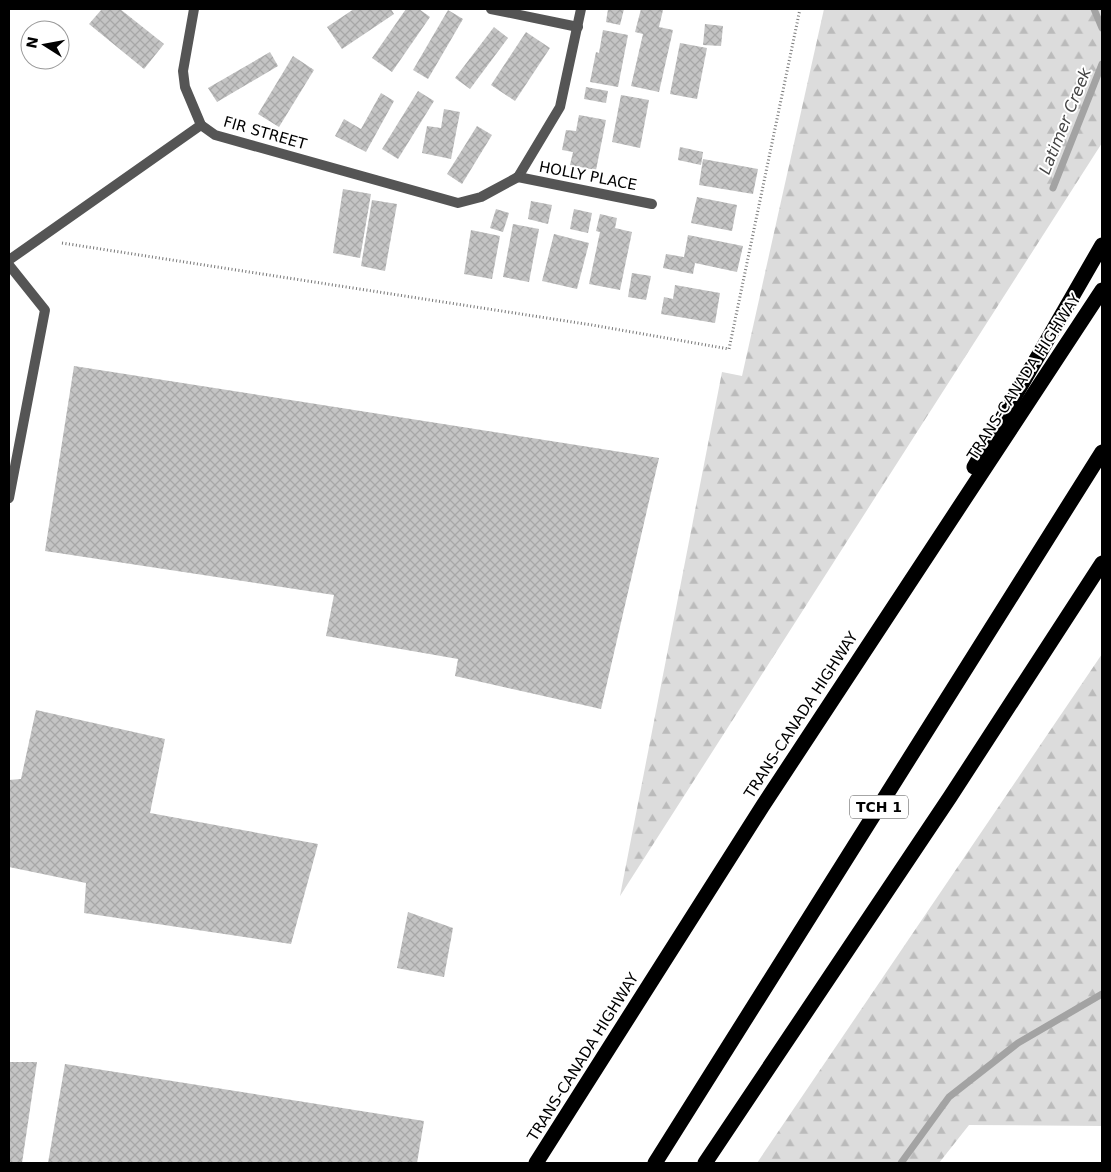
<svg xmlns="http://www.w3.org/2000/svg" width="1111" height="1172" viewBox="0 0 1111 1172" font-family="'DejaVu Sans',sans-serif">
  <style>
    .forest { fill: url(#forest-firs) }
    .lines { fill: none; stroke-linecap: round; stroke-linejoin: round }
    .stream { stroke: #a3a3a3; stroke-width: 7 }
    .building { fill: url(#building-cross-hatch) }
    .path { stroke: #777; stroke-width: 3; stroke-dasharray: 1 2.5; stroke-linecap: butt }
    .service { stroke: #555; stroke-width: 10 }
    .minor { stroke: #555; stroke-width: 10 }
    .motorway { stroke: #000; stroke-width: 15 }
    .labels { text-anchor: middle; dominant-baseline: central; stroke-width: 4; stroke-linejoin: round; paint-order: stroke }
    .shield { fill: #fff; stroke: #4c4c4c; stroke-width: 1 }
    .shield-label { font-size: 14px; font-weight: bold; fill: #000 }
    .street-label { font-size: 15px; fill: #000; stroke: #fff }
    .water-label { font-size: 16px; font-style: italic; fill: #444; stroke: #fff }
  </style>
  <defs>
    <pattern id="forest-firs" width="22" height="20" patternUnits="userSpaceOnUse" patternTransform="scale(1.25)"><rect width="22" height="20" fill="#dcdcdc"/><path d="M5 1l3.5 6h-7zM16 11l3.5 6h-7z" fill="#bbb"/></pattern>
    <pattern id="building-cross-hatch" width="8" height="8" patternUnits="userSpaceOnUse" patternTransform="scale(1.25)"><rect width="8" height="8" fill="#c4c4c4"/><path d="M0 0l8 8M0 8l8-8" fill="none" stroke="#a7a7a7"/></pattern>
  </defs>
  <rect width="100%" height="100%" fill="#fff"/>
  <g class="forest">
    <polygon points="824,9 1102,9 1102,143 620,896 722,372 742,376"/>
    <polygon points="1102,654 1102,1126 969,1125 939,1163 757,1163"/>
  </g>
  <g class="lines">
    <g class="stream">
      <polyline points="1094,9 1102,28"/>
      <polyline points="1053,188 1102,64"/>
      <polyline points="901,1163 949,1097 1018,1043 1102,994"/>
    </g>
  </g>
  <g class="building">
    <polygon points="102,9 120,9 164,44 144,69 89,24"/>
    <polygon points="354,9 391,9 394,14 342,49 327,27"/>
    <polygon points="406,9 419,9 430,17 392,72 372,58"/>
    <polygon points="608,9 624,9 620,25 606,22"/>
    <polygon points="641,9 663,10 659,27 673,30 659,92 631,86 643,34 635,32"/>
    <polygon points="448,10 463,19 428,79 413,70"/>
    <polygon points="705,24 723,26 721,46 703,45"/>
    <polygon points="494,27 508,38 470,89 455,78"/>
    <polygon points="603,30 628,35 618,87 590,82 596,52 599,53"/>
    <polygon points="526,32 550,48 515,101 491,85"/>
    <polygon points="680,43 707,48 697,99 670,94"/>
    <polygon points="270,52 278,66 217,102 208,88"/>
    <polygon points="293,56 314,70 279,127 258,114"/>
    <polygon points="586,87 608,91 606,103 584,99"/>
    <polygon points="418,91 434,101 398,159 382,149"/>
    <polygon points="381,93 394,101 366,152 335,136 344,119 361,129"/>
    <polygon points="621,95 649,100 640,148 612,142"/>
    <polygon points="444,109 460,112 451,159 422,153 427,126 441,128"/>
    <polygon points="579,115 606,120 596,170 570,165 573,152 562,150 566,130 576,131"/>
    <polygon points="477,126 492,135 462,184 447,174"/>
    <polygon points="680,147 703,152 701,165 678,160"/>
    <polygon points="703,159 758,169 753,194 699,185"/>
    <polygon points="343,189 371,194 360,258 333,253"/>
    <polygon points="697,197 737,205 732,231 691,223"/>
    <polygon points="372,200 397,204 385,271 361,266"/>
    <polygon points="531,201 552,205 548,224 528,219"/>
    <polygon points="496,209 509,213 503,232 490,228"/>
    <polygon points="574,209 592,213 588,233 570,229"/>
    <polygon points="600,214 617,218 615,228 632,232 620,290 589,284 600,232 596,231"/>
    <polygon points="513,224 539,229 529,282 503,277"/>
    <polygon points="471,230 500,236 492,279 464,274"/>
    <polygon points="554,234 589,243 577,289 542,281"/>
    <polygon points="688,235 743,246 737,272 695,263 693,274 663,268 666,254 684,257"/>
    <polygon points="632,273 651,276 646,300 628,297"/>
    <polygon points="675,285 720,293 715,323 661,314 664,297 673,299"/>
    <polygon points="74,366 659,458 601,709 455,676 458,659 326,636 334,595 45,551"/>
    <polygon points="36,710 165,739 150,813 318,844 291,944 84,913 86,883 9,867 9,780 21,779"/>
    <polygon points="408,912 453,928 444,977 397,968"/>
    <polygon points="9,1062 37,1062 22,1163 9,1163"/>
    <polygon points="65,1064 424,1121 417,1163 48,1163"/>
  </g>
  <g class="lines">
    <polyline class="path" points="62,243 592,325 729,349 800,9"/>
    <g class="service">
      <polyline points="194,9 183,71 185,87 201,125"/>
      <polyline points="491,9 578,27"/>
      <polyline points="518,177 560,107 581,9"/>
      <polyline points="518,177 652,204"/>
      <polyline points="9,260 201,125 215,135 458,203 481,197 518,177"/>
    </g>
    <polyline class="minor" points="9,265 45,310 9,498"/>
    <g class="motorway">
      <polyline points="974,467 1102,245"/>
      <polyline points="536,1163 762,807 1102,290"/>
      <polyline points="655,1163 1102,452"/>
      <polyline points="705,1163 950,797 1102,563"/>
    </g>
  </g>
  <g class="labels">
    <rect class="shield" x="850" y="795.5" width="58" height="23" rx="4"/>
    <g class="shield-label">
      <text x="879" y="807">TCH 1</text>
    </g>
    <g class="street-label">
      <text transform="translate(265 133) rotate(16)">FIR STREET</text>
      <text transform="translate(588 176) rotate(11)">HOLLY PLACE</text>
      <text transform="translate(1024 377) rotate(-57)">TRANS-CANADA HIGHWAY</text>
      <text transform="translate(801 715) rotate(-57)">TRANS-CANADA HIGHWAY</text>
      <text transform="translate(583 1057) rotate(-58)">TRANS-CANADA HIGHWAY</text>
    </g>
    <g class="water-label">
      <text transform="translate(1065 121) rotate(-68)">Latimer Creek</text>
    </g>
  </g>
  <rect width="1111" height="1172" fill="none" stroke="#000000" stroke-width="20"/>
  <g transform="translate(45 45) rotate(281)"><circle r="24" fill="#ffffff" stroke="#999999"/>
  <path d="M0-4L9 19L0 12L-9 19Z" fill="#000000"/>
  <text y="-8" font-size="14" font-weight="bold" text-anchor="middle" fill="#000000">N</text>
  </g>
</svg>
